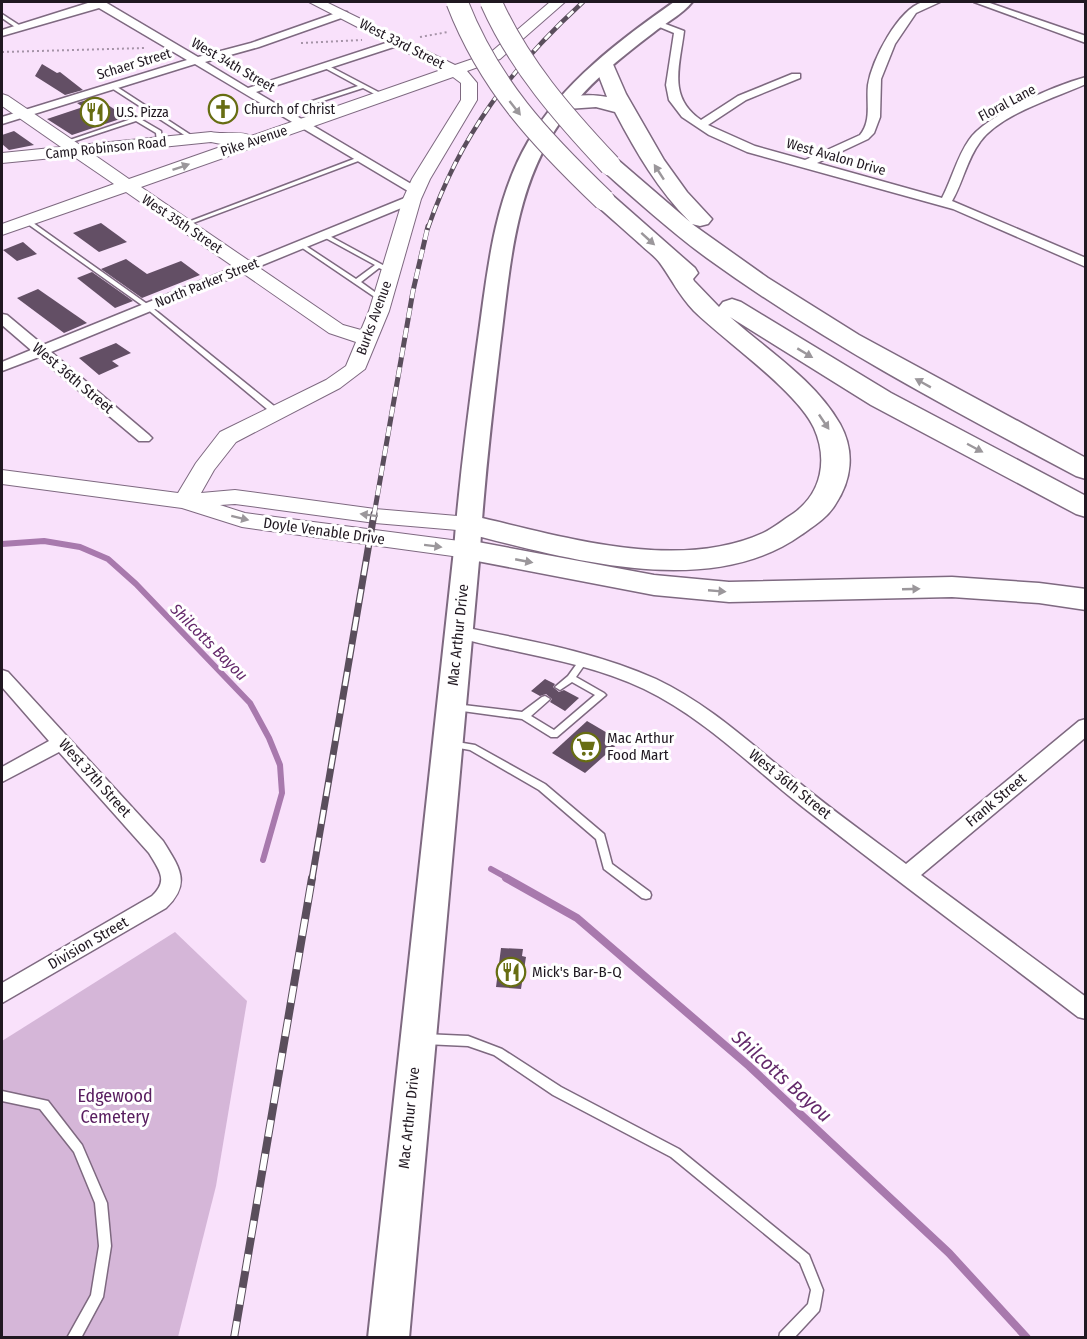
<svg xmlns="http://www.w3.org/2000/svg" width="1087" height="1339" viewBox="0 0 1087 1339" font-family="'Fira Sans Condensed',sans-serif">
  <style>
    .green { fill: #d5b6d8 }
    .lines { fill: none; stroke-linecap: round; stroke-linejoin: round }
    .stream-far1 { stroke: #a879ad; stroke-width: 6 }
    .stream { stroke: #a879ad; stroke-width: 8 }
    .building { fill: #634f65 }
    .lane-casing { stroke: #7e6980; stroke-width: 3 }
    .street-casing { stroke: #7e6980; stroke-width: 3 }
    .secondary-casing { stroke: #7e6980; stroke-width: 2 }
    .primary-casing { stroke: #7e6980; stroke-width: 4 }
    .highway-casing { stroke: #7e6980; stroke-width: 3 }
    .path { stroke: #a593a7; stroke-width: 2; stroke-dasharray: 2 3; stroke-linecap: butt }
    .lane { fill: #fff; fill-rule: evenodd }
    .street { fill: #fff; fill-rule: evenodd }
    .secondary { fill: #fff; fill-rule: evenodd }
    .primary { fill: #fff; fill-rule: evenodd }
    .highway { fill: #fff; fill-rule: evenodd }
    .rail-far3-casing { stroke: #5a4e5c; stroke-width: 4.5 }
    .rail-far2-casing { stroke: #5a4e5c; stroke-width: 5 }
    .rail-far1-casing { stroke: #5a4e5c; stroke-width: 7 }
    .rail-casing { stroke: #5a4e5c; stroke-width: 8 }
    .rail-far3 { stroke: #fff; stroke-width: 3; stroke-dasharray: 8; stroke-linecap: butt }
    .rail-far2 { stroke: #fff; stroke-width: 4; stroke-dasharray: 10; stroke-linecap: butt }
    .rail-far1 { stroke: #fff; stroke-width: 4.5; stroke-dasharray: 14; stroke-linecap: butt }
    .rail { stroke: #fff; stroke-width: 6; stroke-dasharray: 17; stroke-linecap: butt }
    .highway-bridge-casing { stroke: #7e6980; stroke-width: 23; stroke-linecap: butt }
    .highway-bridge { stroke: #fff; stroke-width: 21 }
    .oneway { fill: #9b979b }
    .labels { text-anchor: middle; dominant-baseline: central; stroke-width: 6; stroke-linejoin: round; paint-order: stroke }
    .far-street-label { font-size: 14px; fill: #201821; stroke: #fff }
    .far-poi-label { font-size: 14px; fill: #201821; stroke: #fff; text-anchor: start }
    .street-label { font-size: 15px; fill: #201821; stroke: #fff }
    .poi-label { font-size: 15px; fill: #201821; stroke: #fff; text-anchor: start }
    .water-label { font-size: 16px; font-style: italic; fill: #64296b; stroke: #fff }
    .near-park-label { font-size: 18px; fill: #581d5f; stroke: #fff }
    .near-water-label { font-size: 20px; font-style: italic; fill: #64296b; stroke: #fff }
  </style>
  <rect width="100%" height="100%" fill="#f9e1fb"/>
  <polygon class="green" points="175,932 247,1001 216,1186 178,1337 2,1338 2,1041"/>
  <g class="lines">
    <g class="stream-far1">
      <polyline points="2,544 44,541 80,547 108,559 136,584 250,703 269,738 280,765 282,793 263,860"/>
      <polyline points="491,869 509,879"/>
    </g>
    <polyline class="stream" points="506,878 577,918 749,1066 949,1253 1027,1338"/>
  </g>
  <g class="building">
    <polygon points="42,64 57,73 60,72 83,90 65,95 35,76"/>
    <polygon points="96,97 126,117 72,135 47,119 83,107 77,103"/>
    <polygon points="14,131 34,145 9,150 2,144 2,135"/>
    <polygon points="101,223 127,242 99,252 73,233"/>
    <polygon points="23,242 37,254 17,261 3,250"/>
    <polygon points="126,259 147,274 181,261 200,275 142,298 101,269"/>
    <polygon points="92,272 133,301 115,308 77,278"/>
    <polygon points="38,289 87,323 64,333 17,298"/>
    <polygon points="116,343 131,353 112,361 119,366 99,375 79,358"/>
    <polygon points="545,679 555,684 553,687 559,692 564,690 579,698 565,711 550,702 552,699 546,694 540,696 531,691"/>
    <polygon points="587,721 621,741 585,773 552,753"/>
    <polygon points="501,948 523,949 522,956 526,957 521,989 496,987"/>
  </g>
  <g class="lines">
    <g class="lane-casing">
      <g id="lane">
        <polygon points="2,14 22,27 22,29 18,29 2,18"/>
        <polygon points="325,64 386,96 387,97 382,98 363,88 286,113 282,113 282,111 358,86 323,67 322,66"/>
        <polygon points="110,85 114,85 197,139 192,140 110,87"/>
        <polygon points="137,117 161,131 162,143 157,142 156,133 136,121 66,144 61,143"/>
        <polygon points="359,157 362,159 361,160 185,226 180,225"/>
        <polygon points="25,220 29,220 150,306 279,410 279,414 273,414 146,308 25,222"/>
        <polygon points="324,233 392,270 392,272 388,272 379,268 361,282 383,298 383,300 379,300 298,245 303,244 356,279 375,265 322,236 321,235"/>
        <polygon points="584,657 588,660 576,677 604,693 606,695 557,737 551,737 522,719 455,710 450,707 455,704 522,712 542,697 545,696 550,699 548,701 531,716 554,730 595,695 572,682 560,690 555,687 568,676 581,658"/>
        <polygon points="451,741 475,745 545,784 604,834 612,864 650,892 651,895 650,898 646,899 642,898 604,869 596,839 539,790 470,750 448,746 446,744 448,742"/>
        <polygon points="424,1034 468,1036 502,1049 561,1087 679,1149 809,1255 823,1290 820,1307 819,1311 794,1338 779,1338 780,1333 808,1304 811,1290 800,1263 671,1157 553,1095 494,1055 468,1046 424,1044 420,1042 418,1039 420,1036"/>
        <polygon points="2,1091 48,1101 82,1145 107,1203 111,1246 103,1297 81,1338 67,1338 91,1295 99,1246 95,1203 74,1152 40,1109 2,1101"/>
      </g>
    </g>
    <g class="street-casing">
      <g id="street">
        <polygon points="91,2 105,2 198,57 251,43 339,12 347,12 347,16 259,47 205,62 248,88 395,40 403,40 403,44 256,92 423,191 421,194 413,194 195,64 2,124 2,117 187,60 99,8 2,36 2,30"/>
        <path d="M923 2H940L916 13 895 44 881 79 880 117 874 133 868 139 817 163 942 198C952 179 957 157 969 140 986 115 1056 85 1086 77V84C1055 98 1000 114 980 142 967 159 963 182 952 201L1086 258V267L953 209 747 152 709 135 682 117 669 100 666 85 674 33 650 23 655 20 684 31C680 65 667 97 701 120L738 96 792 74H800V78L746 100 708 125 755 146 805 160 860 135C872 120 866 103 868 85 872 60 898 9 923 2Z"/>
        <polygon points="974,2 987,2 1086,36 1086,43"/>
        <polygon points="412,195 416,196 418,199 416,202 51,352 149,435 152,438 149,441 139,441 39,357 2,371 2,362 31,350 2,325 2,314 7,315 43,345"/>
        <path d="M458 626C525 640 594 651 656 679 709 704 752 745 797 781 832 810 870 837 906 864L1079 721 1086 719V737L921 875 1086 997V1019L1078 1017C987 947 894 879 804 808 752 767 704 718 644 689 583 660 516 654 452 636L449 632 452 628Z"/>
        <path d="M2 670 8 672 163 841C179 867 192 883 166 908L2 1003V983L152 896C169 880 159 870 149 853L59 752 2 782V767L49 741 2 687Z"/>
      </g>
    </g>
    <g class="secondary-casing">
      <path id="secondary" d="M309 2H326L455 65 490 53 550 2H565L500 59 467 71 477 83V100L430 179 421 199 389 311 365 369 340 388 236 442 214 470 201 493 235 490 375 509 469 517 477 519 481 524 477 529 469 531 375 523 235 504 220 505 245 513 467 542 475 545 479 550 475 555 467 558 242 527 182 508 2 484V470L178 493 196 463 220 432 326 380 346 366 356 342 329 333 126 192 2 235V224L114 184 73 156 2 163V153L61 147 2 106V94L8 96 80 145 211 132C224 135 240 130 251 136L441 70ZM453 77 461 83V100L412 179 403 199 369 311 361 330 343 325 141 187ZM211 142 226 145 129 179 93 154Z"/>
    </g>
    <g class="primary-casing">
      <path id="primary" d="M674 2H692C683 14 665 23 653 33 620 58 585 86 561 121 514 187 510 268 500 346 492 414 484 481 480 550L409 1338H368L454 550C459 482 468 415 477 347 487 278 492 204 528 142 562 83 620 40 674 2Z"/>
    </g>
    <g class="highway-casing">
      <g id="highway">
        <path d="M605 60 612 62 626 94 664 160 687 192 712 219 708 224 700 226 692 224 768 278 859 335 1086 458V479L1076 476C950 409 823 342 707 258 670 231 636 200 602 170L599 165 602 160 610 158 618 160 690 222C658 190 636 152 615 112L596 107 567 109 560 107 557 103 560 99C575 95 592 94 607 97L595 66 598 62Z"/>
        <path d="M604 193 612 195 695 268 698 273 693 279 694 281 719 307 723 302 732 299 741 302 891 393 1086 496V517L1076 514 871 405 730 317C767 350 815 380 840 424 855 451 852 480 835 505 827 518 814 526 801 535 707 602 561 557 458 531L454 524 458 517 469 515C559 535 674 573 763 533 774 528 784 519 794 513 822 493 828 459 814 428 797 391 726 342 694 311 678 294 673 281 660 263 655 256 646 250 640 244 625 231 611 218 596 205L593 200 596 195Z"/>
        <polygon points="467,540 654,575 729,582 952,577 1039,583 1086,589 1086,610 1039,603 952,597 729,602 654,595 456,557 452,550 456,543"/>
      </g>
    </g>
    <g class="path">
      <polyline points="420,37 448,32"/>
      <polyline points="301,43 362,40"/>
      <polyline points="2,52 146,48"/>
    </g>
    <use href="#lane" class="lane"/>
    <use href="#street" class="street"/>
    <use href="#secondary" class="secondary"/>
    <use href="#primary" class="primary"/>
    <use href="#highway" class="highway"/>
    <g class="rail-far3-casing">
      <path id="rail-far3" d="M428 228C460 135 511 68 583 2"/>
    </g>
    <g class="rail-far2-casing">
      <polyline id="rail-far2" points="374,515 413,291 428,226"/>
    </g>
    <g class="rail-far1-casing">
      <polyline id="rail-far1" points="312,879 374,514"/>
    </g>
    <g class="rail-casing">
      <polyline id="rail" points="234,1338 312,878"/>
    </g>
    <use href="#rail-far3" class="rail-far3"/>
    <use href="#rail-far2" class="rail-far2"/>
    <use href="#rail-far1" class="rail-far1"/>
    <use href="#rail" class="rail"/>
    <g class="highway-bridge-casing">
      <g id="highway-bridge">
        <path d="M457 2C489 85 541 140 604 200"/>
        <path d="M491 2C519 65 563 115 610 165"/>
      </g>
    </g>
    <use href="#highway-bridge" class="highway-bridge"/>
  </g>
  <defs><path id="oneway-solid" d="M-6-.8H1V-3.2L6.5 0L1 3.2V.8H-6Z" transform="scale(1.5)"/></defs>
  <g class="oneway">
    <use href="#oneway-solid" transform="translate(515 108) rotate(52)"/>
    <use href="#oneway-solid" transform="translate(181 167) rotate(-19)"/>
    <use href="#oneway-solid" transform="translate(659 172) rotate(-123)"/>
    <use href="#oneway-solid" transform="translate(648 239) rotate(42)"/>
    <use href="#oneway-solid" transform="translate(805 353) rotate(31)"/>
    <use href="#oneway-solid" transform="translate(923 383) rotate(-151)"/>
    <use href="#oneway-solid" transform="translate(824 422) rotate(56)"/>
    <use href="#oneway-solid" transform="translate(975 448) rotate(28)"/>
    <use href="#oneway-solid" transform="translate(369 515) rotate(-173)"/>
    <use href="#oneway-solid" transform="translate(240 518) rotate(14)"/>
    <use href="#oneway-solid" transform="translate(433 546) rotate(7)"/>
    <use href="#oneway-solid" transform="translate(524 561) rotate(11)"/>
    <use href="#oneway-solid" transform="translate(911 589) rotate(-2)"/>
    <use href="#oneway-solid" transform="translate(717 591) rotate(5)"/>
  </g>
  <defs>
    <g id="church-ring" transform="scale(1.5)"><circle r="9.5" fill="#fff" stroke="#676d12" stroke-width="1.5"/><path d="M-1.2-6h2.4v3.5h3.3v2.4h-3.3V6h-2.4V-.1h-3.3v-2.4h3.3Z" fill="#676d12"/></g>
    <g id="restaurant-ring" transform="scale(1.5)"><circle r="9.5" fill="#fff" stroke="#676d12" stroke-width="1.5"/><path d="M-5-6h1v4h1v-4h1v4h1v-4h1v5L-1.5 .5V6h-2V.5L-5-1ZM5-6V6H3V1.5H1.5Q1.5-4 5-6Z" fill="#676d12"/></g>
    <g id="supermarket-ring" transform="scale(1.5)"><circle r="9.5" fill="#fff" stroke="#676d12" stroke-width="1.5"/><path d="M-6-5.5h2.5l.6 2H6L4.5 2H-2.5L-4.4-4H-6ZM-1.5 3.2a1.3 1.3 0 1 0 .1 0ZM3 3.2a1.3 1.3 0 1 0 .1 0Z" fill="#676d12"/></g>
  </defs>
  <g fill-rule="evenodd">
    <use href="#church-ring" x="223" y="109"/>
    <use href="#restaurant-ring" x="95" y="112"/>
    <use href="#supermarket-ring" x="586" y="747"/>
    <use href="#restaurant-ring" x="511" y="972"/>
  </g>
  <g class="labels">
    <g class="far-street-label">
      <text transform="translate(402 44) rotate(27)">West 33rd Street</text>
      <text transform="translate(134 64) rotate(-17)">Schaer Street</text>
      <text transform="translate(233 65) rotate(30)">West 34th Street</text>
      <text transform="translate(1007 103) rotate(-28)">Floral Lane</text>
      <text transform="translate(254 141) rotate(-19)">Pike Avenue</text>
      <text transform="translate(106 148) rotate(-6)">Camp Robinson Road</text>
      <text transform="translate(836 157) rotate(16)">West Avalon Drive</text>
      <text transform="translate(182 224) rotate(34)">West 35th Street</text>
      <text transform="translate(207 283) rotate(-22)">North Parker Street</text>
      <text transform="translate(374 318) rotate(-70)">Burks Avenue</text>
    </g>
    <g class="far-poi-label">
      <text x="244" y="109">Church of Christ</text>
      <text x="116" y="112">U.S. Pizza</text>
    </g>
    <g class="street-label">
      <text transform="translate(73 378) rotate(40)">West 36th Street</text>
      <text transform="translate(324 531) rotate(8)">Doyle Venable Drive</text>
      <text transform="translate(458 635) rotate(-84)">Mac Arthur Drive</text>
      <text transform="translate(95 778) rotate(48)">West 37th Street</text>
      <text transform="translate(790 784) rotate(39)">West 36th Street</text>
      <text transform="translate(996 800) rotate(-40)">Frank Street</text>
      <text transform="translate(88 943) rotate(-30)">Division Street</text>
      <text transform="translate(409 1118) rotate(-84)">Mac Arthur Drive</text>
    </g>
    <g class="poi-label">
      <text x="607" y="738">Mac Arthur<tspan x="607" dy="17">Food Mart</tspan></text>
      <text x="532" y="972">Mick's Bar-B-Q</text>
    </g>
    <g class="water-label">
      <text transform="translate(209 642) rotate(45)">Shilcotts Bayou</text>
    </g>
    <g class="near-park-label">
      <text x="115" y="1096">Edgewood<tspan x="115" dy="21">Cemetery</tspan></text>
    </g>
    <g class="near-water-label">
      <text transform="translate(782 1076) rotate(42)">Shilcotts Bayou</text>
    </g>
  </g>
  <rect width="1087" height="1339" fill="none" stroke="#201821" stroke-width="6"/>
</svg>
